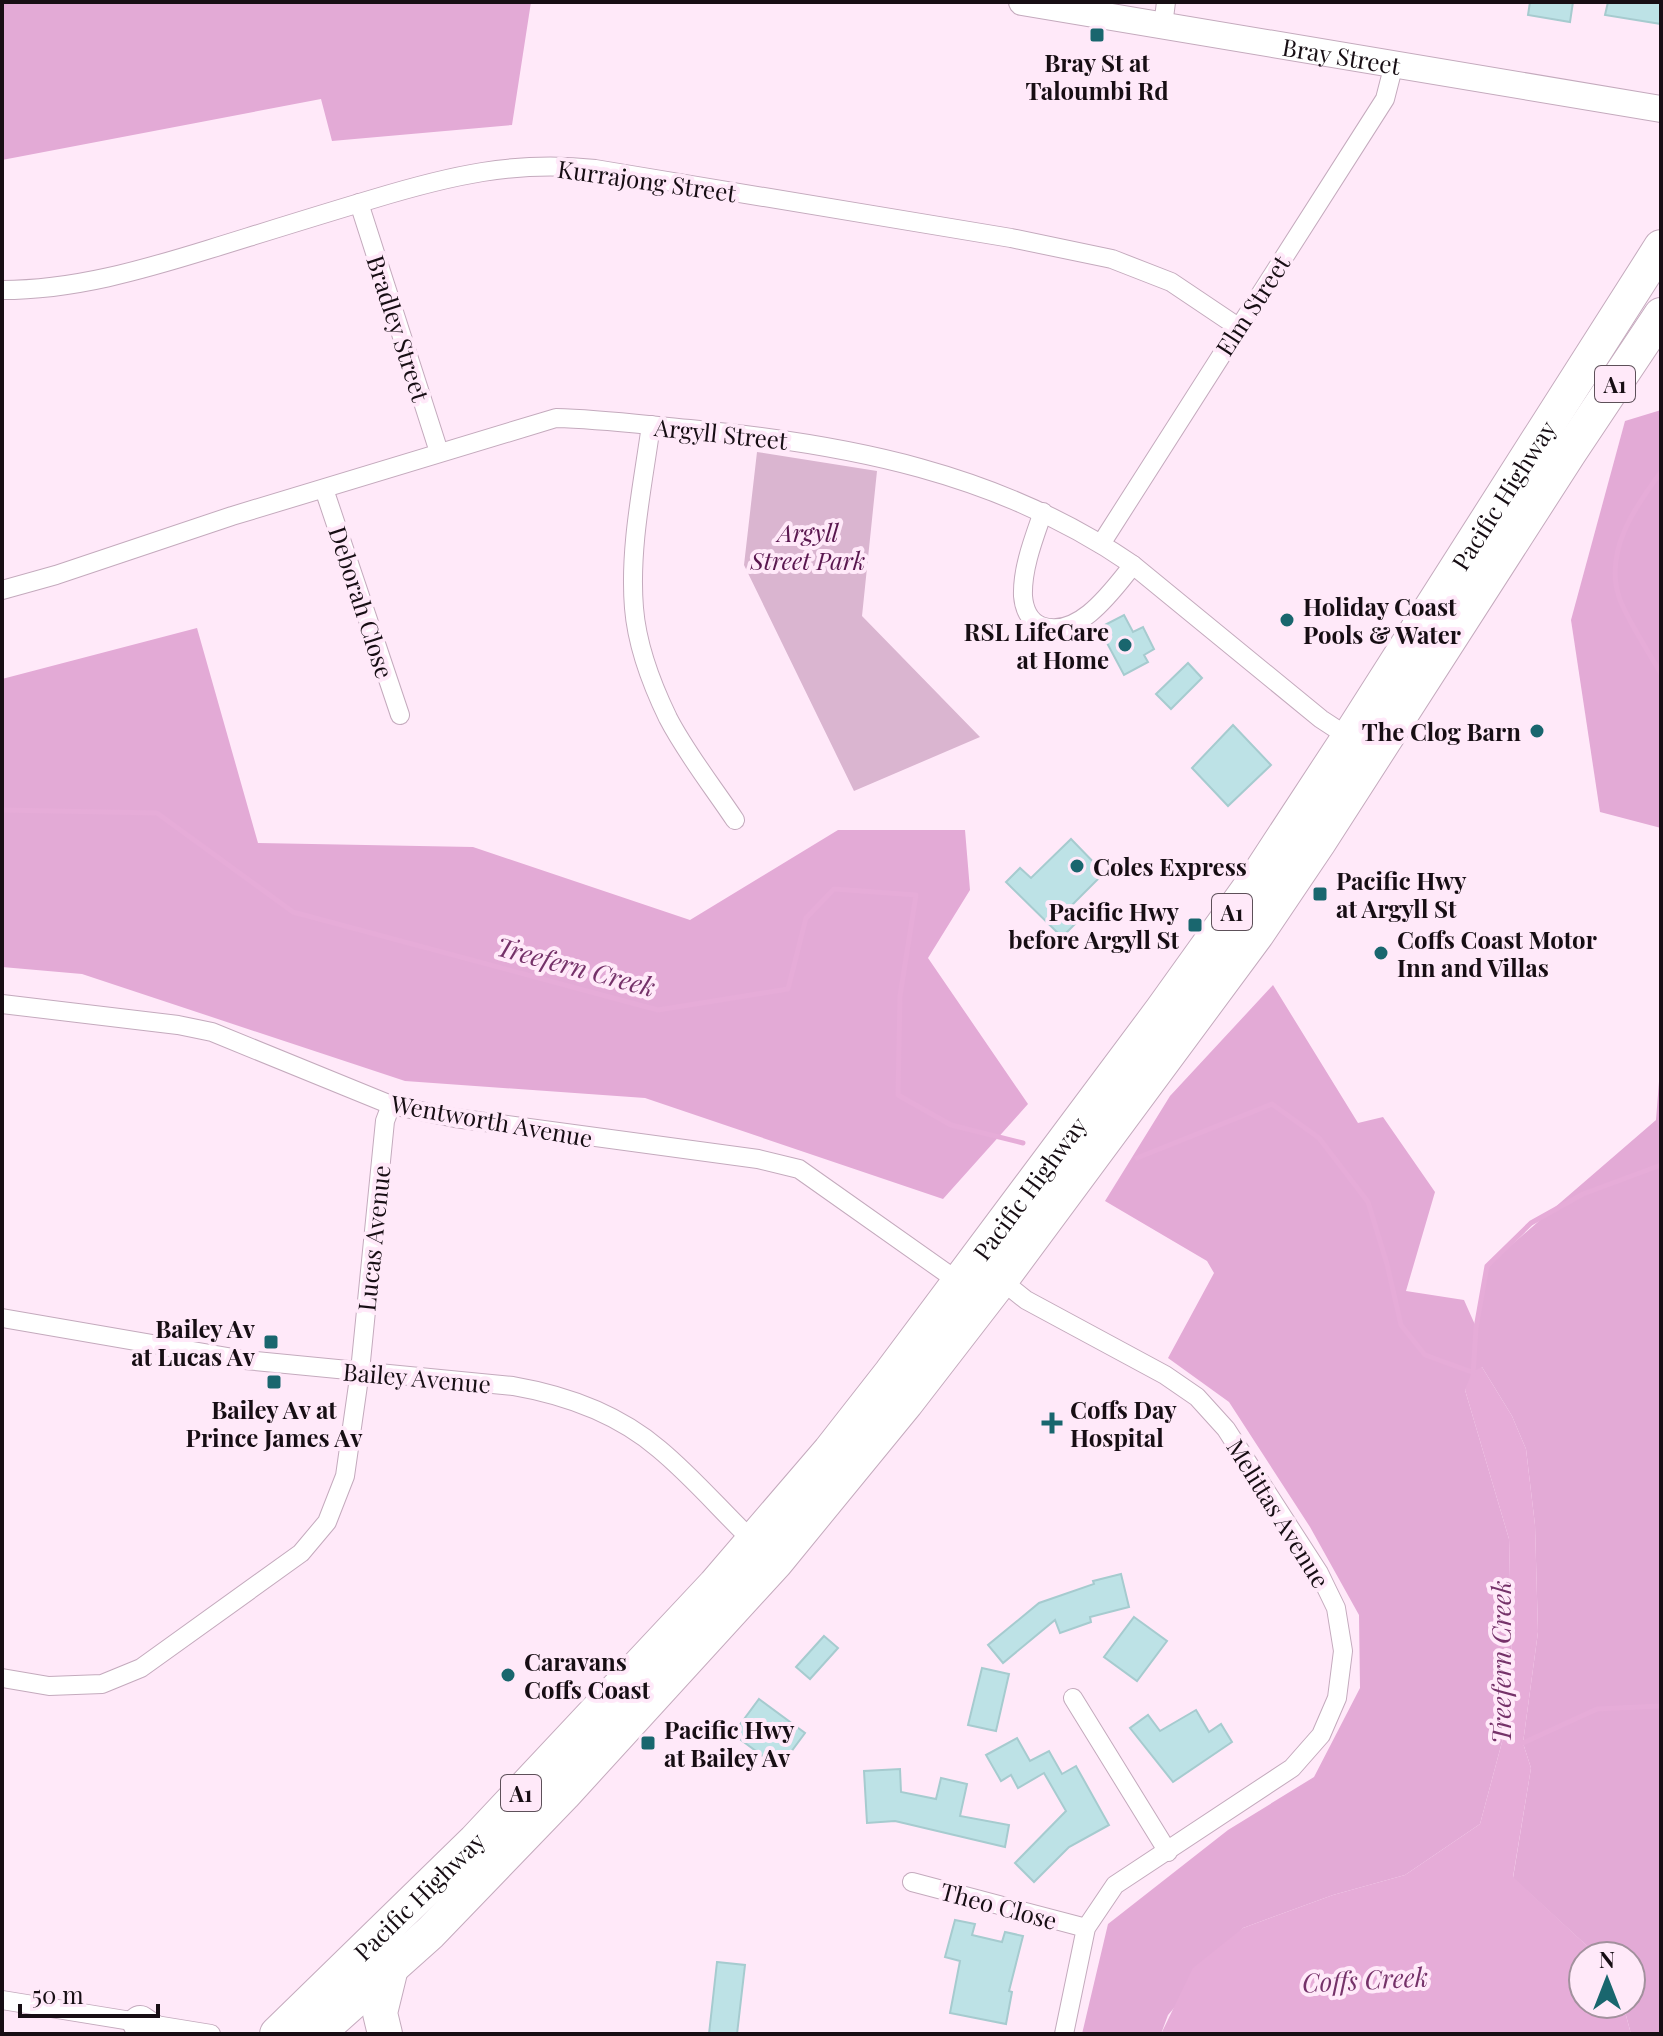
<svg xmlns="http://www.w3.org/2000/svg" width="1663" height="2036" viewBox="0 0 1663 2036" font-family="'Playfair Display',serif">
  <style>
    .green { fill: #dab5d0 }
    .forest { fill: #e3aad6 }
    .water { fill: #e6acd8 }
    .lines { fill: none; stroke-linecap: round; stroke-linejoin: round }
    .stream { stroke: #e6acd8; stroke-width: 5 }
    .building { fill: #bde2e6; stroke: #a6cbcf; stroke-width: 2 }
    .street-casing { stroke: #c4aabd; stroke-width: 20 }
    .secondary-casing { stroke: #c4aabd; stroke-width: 28 }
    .highway-casing { stroke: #c4aabd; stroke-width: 36 }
    .street { stroke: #fff; stroke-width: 18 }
    .secondary { stroke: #fff; stroke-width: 26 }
    .highway { stroke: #fff; stroke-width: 34 }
    .poi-dot { fill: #19666e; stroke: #ffe9f9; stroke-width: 3 }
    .labels { text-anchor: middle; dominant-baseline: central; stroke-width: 8; stroke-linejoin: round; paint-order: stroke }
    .shield { fill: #ffe9f9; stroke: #5d5059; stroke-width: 2 }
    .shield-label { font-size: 22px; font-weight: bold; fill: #170e14 }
    .street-label { font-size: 24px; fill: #170e14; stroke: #ffe9f9 }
    .poi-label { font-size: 24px; font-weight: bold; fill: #170e14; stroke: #ffe9f9; text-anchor: start }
    .park-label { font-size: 24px; font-style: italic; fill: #59164e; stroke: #ffe9f9 }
    .water-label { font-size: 26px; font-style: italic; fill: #753269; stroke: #ffe9f9 }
  </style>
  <rect width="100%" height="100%" fill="#ffe9f9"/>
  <polygon class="green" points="757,452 877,471 862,616 980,737 854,791 744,565"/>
  <g class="forest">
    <polygon points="2,2 531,2 512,125 332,141 321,99 2,160"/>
    <polygon points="1661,410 1661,828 1600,812 1571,620 1625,421"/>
    <polygon points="197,628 258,843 473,847 690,920 838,830 965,830 970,890 928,958 1028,1104 943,1199 645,1098 405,1081 82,974 2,967 2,679"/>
    <polygon points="1273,985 1358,1123 1383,1117 1435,1192 1406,1291 1464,1300 1476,1327 1487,1266 1656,1120 1661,1056 1661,2034 1631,2034 1623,2004 1631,2004 1631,1956 1598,1956 1513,1878 1531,1768 1523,1743 1538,1632 1535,1525 1526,1449 1512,1416 1482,1367 1465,1390 1509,1539 1513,1701 1480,1824 1405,1875 1333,1895 1243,1928 1168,2015 1161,2034 1082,2034 1108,1924 1228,1830 1314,1777 1360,1688 1359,1615 1310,1527 1229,1402 1168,1358 1214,1273 1207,1261 1105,1201 1170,1096"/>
  </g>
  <polygon class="water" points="1482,1367 1512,1416 1526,1449 1535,1525 1538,1632 1523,1743 1531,1768 1513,1877 1598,1956 1583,1956 1583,2004 1623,2004 1631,2034 1161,2034 1193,1968 1243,1928 1333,1895 1405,1875 1480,1824 1513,1701 1509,1539 1465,1390 1472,1372"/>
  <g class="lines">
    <g class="stream">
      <path d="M1661 472C1635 507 1604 551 1619 597 1627 620 1649 652 1661 674"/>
      <polyline points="2,810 157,813 293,912 658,1010 788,989 806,918 834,889 916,895 900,996 898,1095 951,1125 1023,1143"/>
      <polyline points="1137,1158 1272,1104 1319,1138 1368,1202 1387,1264 1401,1325 1425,1355 1472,1372"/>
      <polyline points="1473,1375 1476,1328 1487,1266 1531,1223 1583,1194 1661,1165"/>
      <polyline points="1523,1743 1597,1709 1661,1706"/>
    </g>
  </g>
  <g class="building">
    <polygon points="1530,2 1573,2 1570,22 1528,15"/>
    <polygon points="1608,2 1661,2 1661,24 1605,15"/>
    <polygon points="1124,615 1133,632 1143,627 1154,649 1144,655 1148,662 1124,675 1099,628"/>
    <polygon points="1188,663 1202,678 1171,709 1156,694"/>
    <polygon points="1233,725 1271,765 1228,806 1192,768"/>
    <polygon points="1071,839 1104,873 1065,912 1076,923 1062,937 1006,882 1020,868 1031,878"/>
    <polygon points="1121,1574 1129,1607 1090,1617 1091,1622 1060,1633 1055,1620 1003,1663 988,1645 1039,1603 1094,1584 1093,1581"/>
    <polygon points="1134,1617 1167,1641 1137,1681 1104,1657"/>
    <polygon points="824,1636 838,1648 810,1679 796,1667"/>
    <polygon points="982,1668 1009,1674 996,1731 968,1725"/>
    <polygon points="759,1699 805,1733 779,1768 733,1734"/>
    <polygon points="1196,1710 1209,1732 1221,1724 1232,1742 1173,1782 1130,1728 1148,1715 1160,1731"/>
    <polygon points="1017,1738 1030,1761 1049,1751 1062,1774 1076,1766 1109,1825 1069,1847 1034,1882 1015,1863 1066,1811 1044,1773 1018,1788 1011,1775 1001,1781 986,1755"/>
    <polygon points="900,1769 901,1792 936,1799 941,1778 967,1784 960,1816 1009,1825 1005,1847 895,1821 867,1823 864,1771"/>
    <polygon points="955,1920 975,1924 972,1935 1002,1942 1005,1932 1023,1936 1009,1991 1012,1992 1006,2024 950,2013 960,1961 945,1957"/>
    <polygon points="717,1962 745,1965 737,2034 709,2034"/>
  </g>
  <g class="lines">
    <g class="street-casing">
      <g id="street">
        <polyline points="1163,26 1166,2"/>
        <polyline points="359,203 439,452"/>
        <path d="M2 290C74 290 142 270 210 249 265 232 319 215 373 199 449 176 515 160 595 169L1011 238 1112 259 1171 282 1238 327"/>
        <path d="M651 425C643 484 629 548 634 608 637 646 651 683 668 718 686 753 713 787 735 820"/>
        <polyline points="324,489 400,715"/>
        <path d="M1043 512C1034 538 1022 568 1023 596 1024 608 1029 621 1041 626 1078 640 1113 590 1133 565"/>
        <polyline points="1101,544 1385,99 1394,64"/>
        <path d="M2 590 56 575 232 516 556 418C601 419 645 425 690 429 847 444 1000 473 1133 565L1321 719 1353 740"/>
        <polyline points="2,1004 178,1025 212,1032 391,1105 455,1118 758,1159 799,1169 959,1282"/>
        <polyline points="1001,1280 1026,1300 1165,1375 1197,1397 1226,1429 1319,1573 1336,1608 1343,1651 1337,1698 1321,1735 1292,1768 1115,1885 1086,1928 1064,2034"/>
        <path d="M2 1318 245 1360 513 1386C565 1395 618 1414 659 1449 694 1478 723 1513 756 1544"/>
        <polyline points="2,1678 49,1686 102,1684 141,1668 301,1553 327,1522 345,1476 360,1371 385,1121 391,1105"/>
        <polyline points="1073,1698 1168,1852"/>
        <polyline points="912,1882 1086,1928"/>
        <polyline points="2,2000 211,2034"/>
      </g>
    </g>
    <g class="secondary-casing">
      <g id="secondary">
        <path id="s1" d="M1022 2 1661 109"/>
      </g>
    </g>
    <g class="highway-casing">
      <g id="highway">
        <polyline points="140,2023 156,2034"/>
        <path id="s2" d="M277 2034 475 1841 715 1585 830 1451 891 1373 1162 1010 1258 876 1349 737 1661 247"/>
        <polyline points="317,2034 430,1933 564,1794 776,1562 906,1403 1001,1280 1257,934 1319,842 1569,453 1661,315"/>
        <polyline points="385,2034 380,2013 391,1968"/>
      </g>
    </g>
    <use href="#street" class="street"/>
    <use href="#secondary" class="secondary"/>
    <use href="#highway" class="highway"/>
  </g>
  <g class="poi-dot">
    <rect x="1089" y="27" width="16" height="16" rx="4"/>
    <circle cx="1287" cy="620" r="8"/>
    <circle cx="1125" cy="645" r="8"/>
    <circle cx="1537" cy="731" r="8"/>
    <circle cx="1077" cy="866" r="8"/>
    <rect x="1312" y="886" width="16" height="16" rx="4"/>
    <rect x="1187" y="917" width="16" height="16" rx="4"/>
    <circle cx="1381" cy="953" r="8"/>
    <rect x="263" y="1334" width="16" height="16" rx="4"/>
    <rect x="266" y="1374" width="16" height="16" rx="4"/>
    <path d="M1048 1411h8v8h8v8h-8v8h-8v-8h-8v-8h8z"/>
    <circle cx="508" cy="1675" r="8"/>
    <rect x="640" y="1735" width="16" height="16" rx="4"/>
  </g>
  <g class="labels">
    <g class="shield">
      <rect x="1595" y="366" width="40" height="36" rx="6"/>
      <rect x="1212" y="894" width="40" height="36" rx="6"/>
      <rect x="501" y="1775" width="40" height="36" rx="6"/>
    </g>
    <g class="shield-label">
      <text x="1615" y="384">A1</text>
      <text x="1232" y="912">A1</text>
      <text x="521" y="1793">A1</text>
    </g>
    <g class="street-label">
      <text stroke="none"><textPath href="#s1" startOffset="324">Bray Street</textPath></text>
      <text transform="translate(647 180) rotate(8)">Kurrajong Street</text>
      <text transform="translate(1252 305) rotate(-57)">Elm Street</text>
      <text transform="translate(399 328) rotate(72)">Bradley Street</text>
      <text transform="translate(721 433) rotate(6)">Argyll Street</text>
      <text stroke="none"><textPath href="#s2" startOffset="1974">Pacific Highway</textPath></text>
      <text transform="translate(362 602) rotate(72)">Deborah Close</text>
      <text transform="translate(492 1120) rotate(10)">Wentworth Avenue</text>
      <text stroke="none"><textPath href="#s2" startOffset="1134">Pacific Highway</textPath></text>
      <text transform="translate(373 1238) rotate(-84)">Lucas Avenue</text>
      <text transform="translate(417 1377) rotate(5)">Bailey Avenue</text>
      <text transform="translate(1279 1513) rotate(58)">Melittas Avenue</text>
      <text stroke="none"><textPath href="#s2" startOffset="198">Pacific Highway</textPath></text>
      <text transform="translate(999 1905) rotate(15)">Theo Close</text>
    </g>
    <g class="poi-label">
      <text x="1097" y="62" text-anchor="middle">Bray St at<tspan x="1097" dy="28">Taloumbi Rd</tspan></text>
      <text x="1303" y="606">Holiday Coast<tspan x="1303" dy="28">Pools &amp; Water</tspan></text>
      <text x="1109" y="631" text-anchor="end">RSL LifeCare<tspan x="1109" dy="28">at Home</tspan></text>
      <text x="1521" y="731" text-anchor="end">The Clog Barn</text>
      <text x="1093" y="866">Coles Express</text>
      <text x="1336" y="880">Pacific Hwy<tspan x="1336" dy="28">at Argyll St</tspan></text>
      <text x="1179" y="911" text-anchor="end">Pacific Hwy<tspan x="1179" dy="28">before Argyll St</tspan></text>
      <text x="1397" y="939">Coffs Coast Motor<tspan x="1397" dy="28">Inn and Villas</tspan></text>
      <text x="255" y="1328" text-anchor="end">Bailey Av<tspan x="255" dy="28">at Lucas Av</tspan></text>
      <text x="274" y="1409" text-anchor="middle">Bailey Av at<tspan x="274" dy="28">Prince James Av</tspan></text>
      <text x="1070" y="1409">Coffs Day<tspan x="1070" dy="28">Hospital</tspan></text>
      <text x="524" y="1661">Caravans<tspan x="524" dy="28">Coffs Coast</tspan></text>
      <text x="664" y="1729">Pacific Hwy<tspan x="664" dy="28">at Bailey Av</tspan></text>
    </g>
    <g class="park-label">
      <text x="808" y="532">Argyll<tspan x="808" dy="28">Street Park</tspan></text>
    </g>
    <g class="water-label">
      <text transform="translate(576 966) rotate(15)">Treefern Creek</text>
      <text transform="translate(1500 1662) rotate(-90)">Treefern Creek</text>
      <text transform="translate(1365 1979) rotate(-3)">Coffs Creek</text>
    </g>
  </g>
  <rect width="1663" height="2036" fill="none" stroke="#170e14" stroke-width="8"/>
  <g transform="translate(1607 1980)"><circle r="38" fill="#ffe9f9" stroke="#a2919d" stroke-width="2"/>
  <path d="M0-6L14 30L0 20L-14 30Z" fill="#19666e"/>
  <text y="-12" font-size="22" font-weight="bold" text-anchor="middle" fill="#170e14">N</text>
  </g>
  <path d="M20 2004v12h138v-12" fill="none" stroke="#170e14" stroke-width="4"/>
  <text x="32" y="2004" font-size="24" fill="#170e14" stroke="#ffe9f9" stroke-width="6" paint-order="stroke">50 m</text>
</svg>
